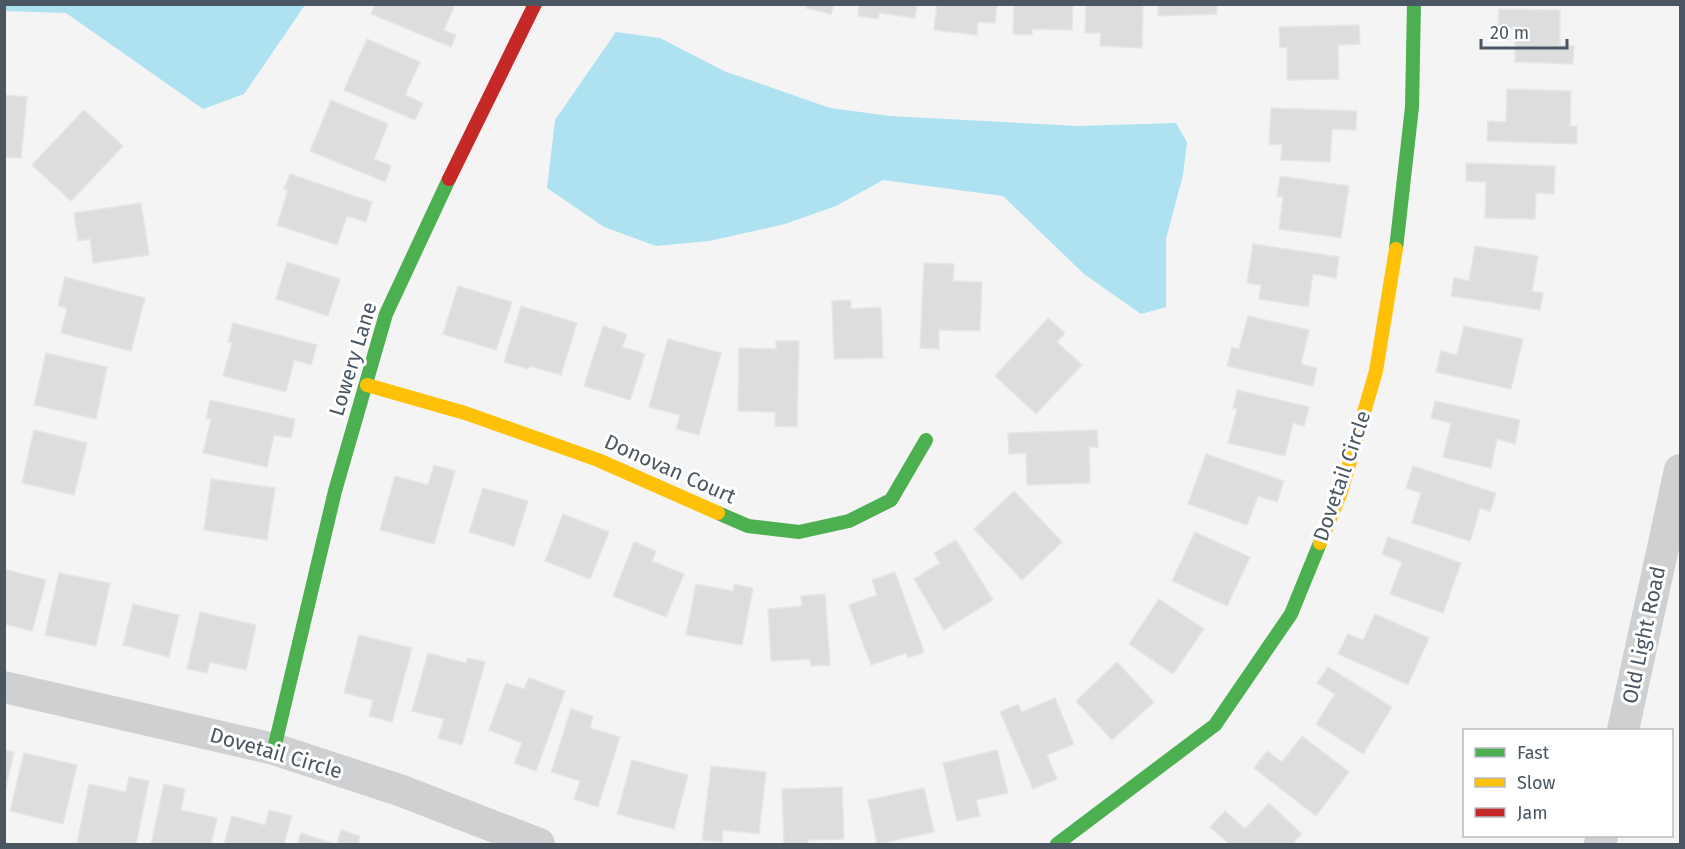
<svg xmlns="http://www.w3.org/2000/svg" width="1685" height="849" viewBox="0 0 1685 849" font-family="'Fira Sans',sans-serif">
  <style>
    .water { fill: #aee2f0 }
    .building { fill: #ddddde; stroke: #e5e6e7; stroke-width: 1.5 }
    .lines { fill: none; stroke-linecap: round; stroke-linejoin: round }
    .street { stroke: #ced0d2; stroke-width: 32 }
    .fast { stroke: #4caf50; stroke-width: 14 }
    .slow { stroke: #ffc107; stroke-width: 14 }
    .jam { stroke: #c62828; stroke-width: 14 }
    .labels { text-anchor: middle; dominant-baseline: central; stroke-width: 6; stroke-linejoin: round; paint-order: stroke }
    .street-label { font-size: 21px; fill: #4a5661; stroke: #fff }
  </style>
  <rect width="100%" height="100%" fill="#f4f4f4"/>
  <g class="water">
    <polygon points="5,4 305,4 305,5 244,94 203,109 66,13 5,11"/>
    <polygon points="616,32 660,38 724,71 830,108 890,116 1077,126 1176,123 1187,142 1183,175 1166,239 1166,307 1141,314 1084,274 1003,196 883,180 836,206 785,224 709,241 656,246 604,227 547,188 555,120"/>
  </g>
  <g class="building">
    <polygon points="375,4 455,4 444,30 456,35 451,47 371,14"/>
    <polygon points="807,4 834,4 831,14 806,8"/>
    <polygon points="859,4 917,4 915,18 879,13 878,19 858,16"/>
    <polygon points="937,4 997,4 995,23 978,22 977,35 934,30"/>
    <polygon points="1014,4 1073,4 1072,30 1032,29 1032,35 1013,34"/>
    <polygon points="1086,4 1143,4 1142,48 1100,46 1101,33 1085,33"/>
    <polygon points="1158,4 1217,4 1217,14 1158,16"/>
    <polygon points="1499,9 1560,10 1560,45 1574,46 1573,64 1515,62 1515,28 1498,28"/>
    <polygon points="1359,25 1360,44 1338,45 1339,79 1287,80 1287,47 1280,48 1279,27"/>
    <polygon points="367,39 420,62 405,95 423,103 415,120 344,90"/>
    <polygon points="1507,89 1571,91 1570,126 1577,126 1577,144 1487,141 1488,121 1506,122"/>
    <polygon points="4,95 27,97 21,158 4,157"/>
    <polygon points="331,100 388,124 374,159 391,166 385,182 310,151"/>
    <polygon points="1271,108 1357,111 1356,130 1332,129 1330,162 1281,160 1282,145 1269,144"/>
    <polygon points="84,110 123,146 71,201 32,165"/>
    <polygon points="1466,163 1555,166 1554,194 1536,193 1535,219 1485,218 1486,182 1466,181"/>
    <polygon points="290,174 372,202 366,222 347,216 337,245 277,225 288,190 284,189"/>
    <polygon points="1280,176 1349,186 1341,238 1279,229 1283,197 1277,196"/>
    <polygon points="141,203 149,255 93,263 90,239 78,241 74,213"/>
    <polygon points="1253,244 1339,257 1336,278 1313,274 1308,307 1259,299 1261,285 1247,283"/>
    <polygon points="1475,246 1538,256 1532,291 1543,293 1540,310 1451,296 1454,278 1469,281"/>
    <polygon points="287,262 340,279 328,316 276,299"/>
    <polygon points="924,263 954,264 953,281 982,282 980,331 939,330 939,349 920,348"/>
    <polygon points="65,277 145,298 131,351 61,333 67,308 58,306"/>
    <polygon points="458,286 512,302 496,350 443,334"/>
    <polygon points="851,300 851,309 881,307 883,358 834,359 832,301"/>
    <polygon points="521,306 577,323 561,375 530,366 528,369 504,362"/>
    <polygon points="1248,316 1309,330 1301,364 1317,368 1313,386 1227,366 1232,347 1239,349"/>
    <polygon points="1048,318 1065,333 1057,342 1082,365 1036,414 995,376"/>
    <polygon points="233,323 317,345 311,365 294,360 286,392 223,376 232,343 228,342"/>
    <polygon points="603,326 627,334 622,347 645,354 630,400 584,386"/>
    <polygon points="1464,326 1523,339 1511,389 1436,372 1441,351 1457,355"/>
    <polygon points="668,339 721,353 699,435 676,429 680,415 649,407"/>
    <polygon points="776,341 799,341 797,427 775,426 775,412 738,411 739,348 776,349"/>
    <polygon points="46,353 107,367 96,419 34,405"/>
    <polygon points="1237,390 1309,407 1304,426 1293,423 1285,456 1228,443 1237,409 1233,408"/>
    <polygon points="210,400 295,419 291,438 274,435 267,467 203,453 211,419 206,419"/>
    <polygon points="1435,401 1520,420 1515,444 1497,439 1491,468 1443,457 1451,423 1431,418"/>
    <polygon points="34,430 87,443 74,495 22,483"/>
    <polygon points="1097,430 1098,447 1089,447 1090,483 1027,485 1026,453 1009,454 1008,433"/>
    <polygon points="1206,454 1284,481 1277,502 1258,496 1247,525 1188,504"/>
    <polygon points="434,465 455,471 434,544 380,530 395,476 428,485"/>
    <polygon points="1413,466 1496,493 1490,512 1480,508 1470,541 1412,523 1421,493 1406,488"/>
    <polygon points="211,479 275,488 267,540 204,530"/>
    <polygon points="483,488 528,501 514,546 469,532"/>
    <polygon points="1014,491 1062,542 1022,580 974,529"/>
    <polygon points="563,514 609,532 590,579 545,561"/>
    <polygon points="1195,532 1250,557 1227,606 1172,581"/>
    <polygon points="1388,537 1461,563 1443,613 1390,594 1402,562 1382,554"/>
    <polygon points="956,540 993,600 944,630 914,579 940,563 934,553"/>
    <polygon points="634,542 656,551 652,561 684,574 666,617 613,596"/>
    <polygon points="4,569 46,580 32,631 4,624"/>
    <polygon points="895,572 924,652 908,658 906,653 871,665 849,605 877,595 872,580"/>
    <polygon points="59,573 110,583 96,646 45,635"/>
    <polygon points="696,584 733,591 734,584 753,588 742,645 686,635"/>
    <polygon points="825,594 830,665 811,666 810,659 771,661 768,609 802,606 801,596"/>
    <polygon points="1159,599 1204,629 1173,674 1129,644"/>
    <polygon points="133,604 179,615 169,657 123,645"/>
    <polygon points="200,612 256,625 246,670 210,662 207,673 187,669"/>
    <polygon points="1375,614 1429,638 1408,685 1338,654 1348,634 1363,640"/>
    <polygon points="359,635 412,648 392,722 369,716 373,700 344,693"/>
    <polygon points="428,653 466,663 468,658 485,662 462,745 438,738 444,719 412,711"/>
    <polygon points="1117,662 1154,702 1112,740 1076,701"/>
    <polygon points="1328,667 1392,707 1363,754 1316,724 1335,694 1317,683"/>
    <polygon points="529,678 565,691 536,771 514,763 522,743 489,730 506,683 524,689"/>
    <polygon points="1055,698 1074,744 1047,755 1057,779 1033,789 1000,712 1018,704 1022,712"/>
    <polygon points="571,709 593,716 590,728 620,737 598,807 574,799 580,781 551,772"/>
    <polygon points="1302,736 1349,772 1316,816 1254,768 1267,751 1282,762"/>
    <polygon points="4,750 14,752 4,796"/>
    <polygon points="997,750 1008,793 976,800 980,816 957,821 943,763"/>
    <polygon points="24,753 77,765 63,824 10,811"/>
    <polygon points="632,760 688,775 674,829 617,814"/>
    <polygon points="711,766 766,772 759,834 723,830 722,842 702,840"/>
    <polygon points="129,777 149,781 136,844 77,843 89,784 126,792"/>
    <polygon points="164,784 185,789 181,810 217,818 211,844 151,844"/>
    <polygon points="842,787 844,839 808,840 808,844 784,844 782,789"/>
    <polygon points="924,788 934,832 877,844 868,800"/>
    <polygon points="1269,803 1302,834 1292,844 1229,844 1210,827 1225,811 1245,829"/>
    <polygon points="269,810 292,816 284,844 224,844 232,816 265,825"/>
    <polygon points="341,830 360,836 358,844 337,844"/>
    <polygon points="301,833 335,844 297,844"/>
  </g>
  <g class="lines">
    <g class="street">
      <polyline points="4,687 274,749 402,791 539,844"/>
      <polyline points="1623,730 1680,470"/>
      <polyline points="1600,844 1602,836"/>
    </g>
    <g class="fast">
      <polyline points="1396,249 1412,107 1414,4"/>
      <polyline points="718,513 748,526 799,532 849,521 891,500 926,440"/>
      <polyline points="274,749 335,491 386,314 449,179"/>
      <polyline points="1057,844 1215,725 1291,614 1320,543"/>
    </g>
    <g class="slow">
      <polyline points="367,385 465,413 598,460 718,513"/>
      <polyline points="1320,543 1341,492 1376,371 1396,249"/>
    </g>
    <polyline class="jam" points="449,179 535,4"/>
  </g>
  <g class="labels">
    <g class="street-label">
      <text transform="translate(353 359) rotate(-73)">Lowery Lane</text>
      <text transform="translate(670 469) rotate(24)">Donovan Court</text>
      <text transform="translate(1342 476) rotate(-71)">Dovetail Circle</text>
      <text transform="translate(1644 635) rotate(-78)">Old Light Road</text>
      <text transform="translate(276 753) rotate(16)">Dovetail Circle</text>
    </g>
  </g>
  <rect width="1685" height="849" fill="none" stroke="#4a5661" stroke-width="12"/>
  <rect x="1463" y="729" width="210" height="108" fill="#ffffff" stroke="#b7bbc0" stroke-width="1.5"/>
  <rect x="1475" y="748" width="30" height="9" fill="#4caf50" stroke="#b7bbc0" stroke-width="1.5"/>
  <text x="1517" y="759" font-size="18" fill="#4a5661">Fast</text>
  <rect x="1475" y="778" width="30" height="9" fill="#ffc107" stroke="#b7bbc0" stroke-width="1.5"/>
  <text x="1517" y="789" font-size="18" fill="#4a5661">Slow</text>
  <rect x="1475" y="808" width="30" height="9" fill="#c62828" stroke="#b7bbc0" stroke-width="1.5"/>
  <text x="1517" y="819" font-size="18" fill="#4a5661">Jam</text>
  <path d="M1481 39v9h86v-9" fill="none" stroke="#4a5661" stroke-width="3"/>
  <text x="1490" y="39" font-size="18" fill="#4a5661" stroke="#ffffff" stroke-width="4.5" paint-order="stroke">20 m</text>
</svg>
